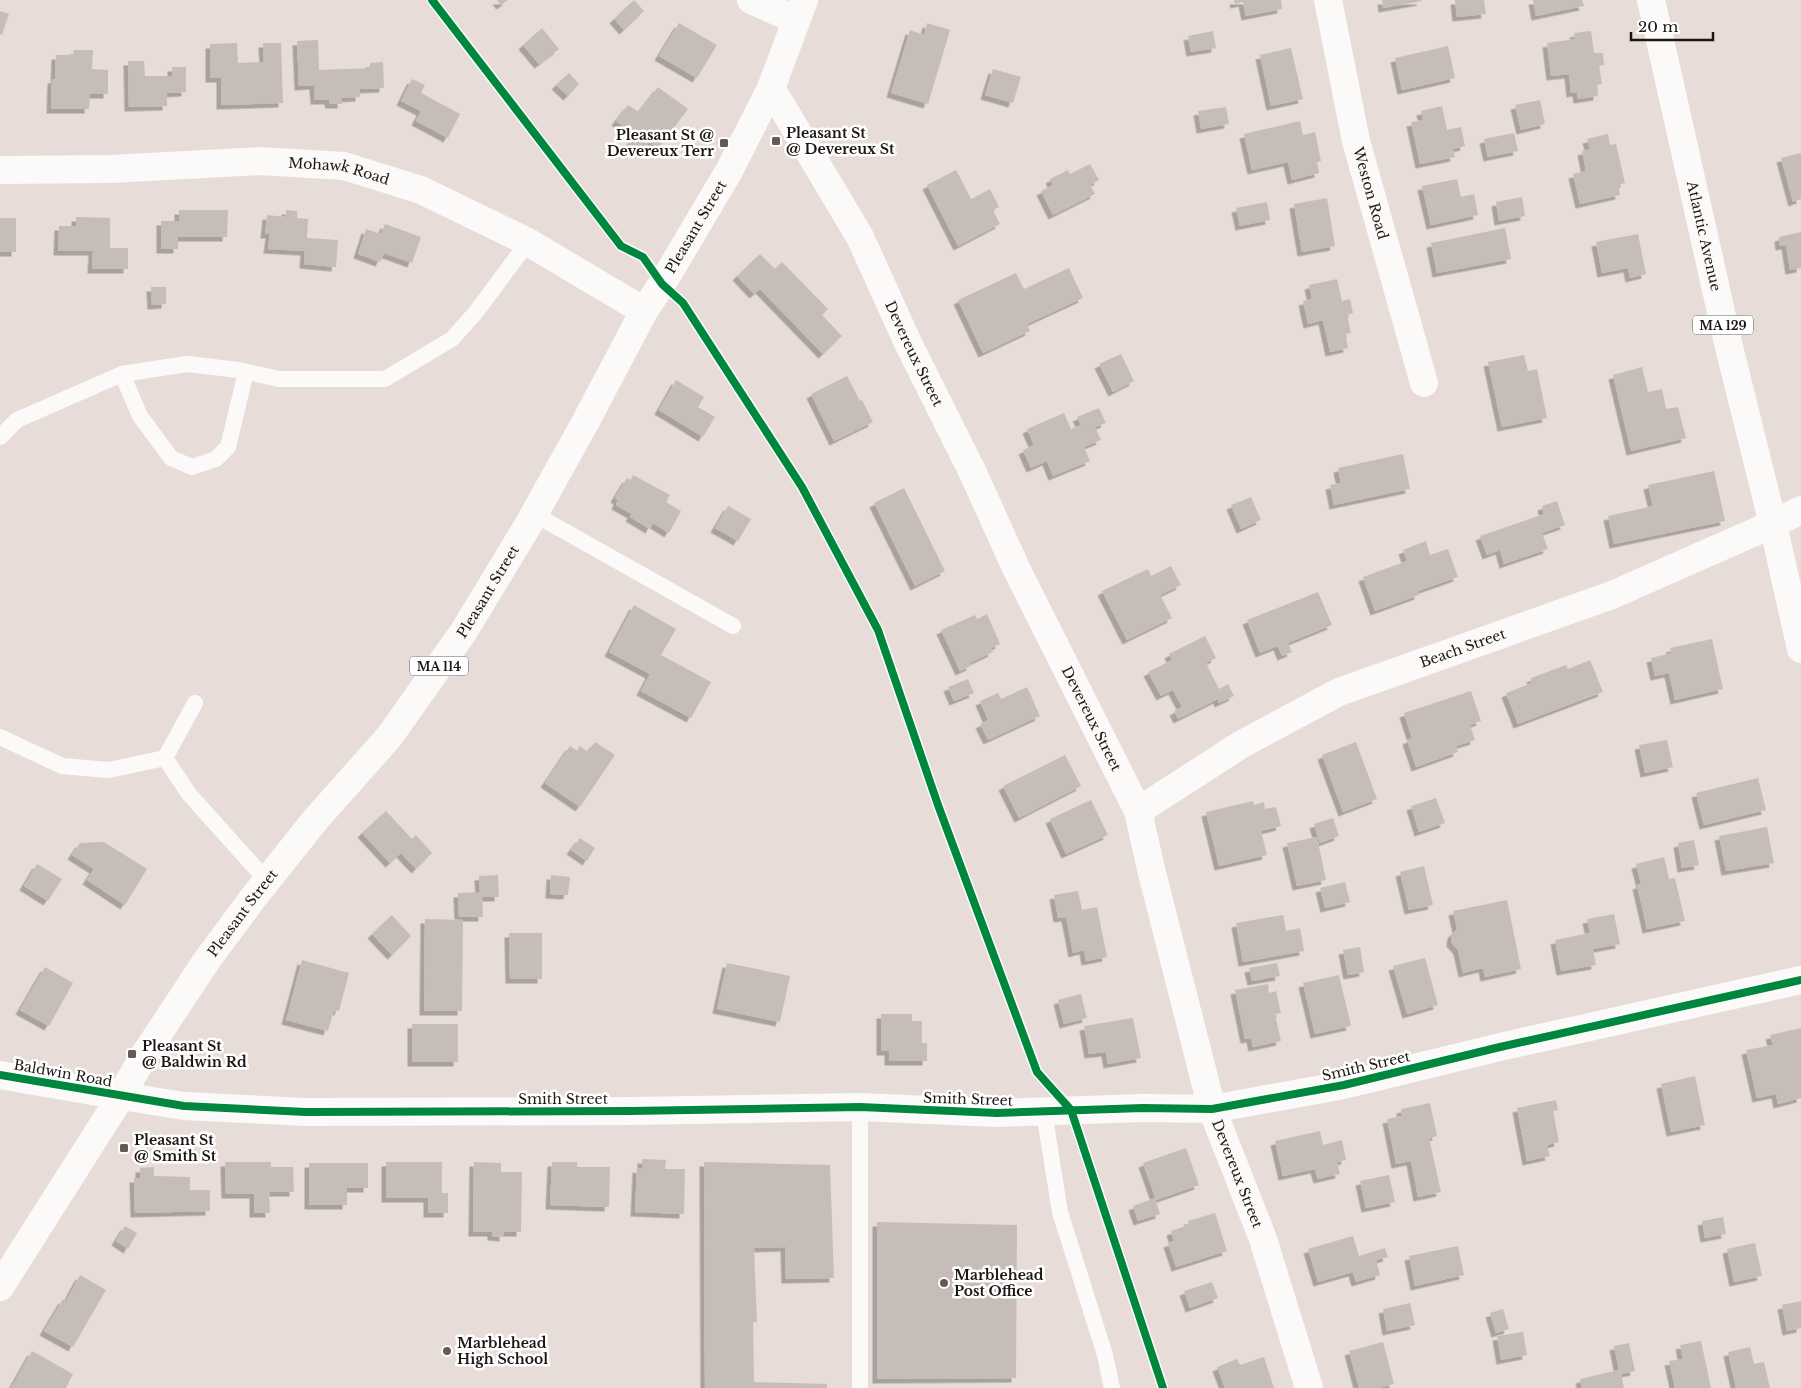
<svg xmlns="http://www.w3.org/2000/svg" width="1801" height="1388" viewBox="0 0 1801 1388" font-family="'Libre Baskerville',serif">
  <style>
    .building { fill: #c6bdb9; filter: url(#shadow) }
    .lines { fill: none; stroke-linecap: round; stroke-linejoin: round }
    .lane { stroke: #fbfaf9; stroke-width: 16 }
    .street { stroke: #fbfaf9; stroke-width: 28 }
    .secondary { stroke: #fbfaf9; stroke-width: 28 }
    .primary { stroke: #fbfaf9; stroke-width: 28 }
    .cycleway-casing { stroke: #fff; stroke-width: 11 }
    .cycleway { stroke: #00873e; stroke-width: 8 }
    .poi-dot { fill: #645b58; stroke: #fff; stroke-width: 2 }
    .labels { text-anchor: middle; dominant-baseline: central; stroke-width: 5; stroke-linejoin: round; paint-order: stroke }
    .shield { fill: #fff; stroke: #615c5a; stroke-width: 1 }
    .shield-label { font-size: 12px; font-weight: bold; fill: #1d1613 }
    .poi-label { font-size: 14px; font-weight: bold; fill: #1d1613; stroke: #fff; text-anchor: start }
    .street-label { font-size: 14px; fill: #1d1613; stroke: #fff }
  </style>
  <defs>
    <filter id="shadow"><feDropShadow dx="-4.5" dy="4.5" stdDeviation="0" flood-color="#0004"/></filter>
  </defs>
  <rect width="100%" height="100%" fill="#e7dcd7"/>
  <g class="building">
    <polygon points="497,0 508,0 501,5"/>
    <polygon points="634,0 644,11 624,30 614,19"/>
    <polygon points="1234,0 1281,0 1282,9 1246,16 1243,2 1235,4"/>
    <polygon points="1382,0 1421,0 1422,1 1383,8"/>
    <polygon points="1455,0 1484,0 1486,14 1457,17"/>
    <polygon points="1533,0 1582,0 1584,6 1536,16"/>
    <polygon points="0,11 9,14 2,35 0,34"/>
    <polygon points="679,23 717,45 697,78 659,56"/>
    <polygon points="927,23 950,30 928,104 891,93 910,30 924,35"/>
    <polygon points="542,28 559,49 539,64 523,45"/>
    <polygon points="1213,31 1216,48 1191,52 1188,36"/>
    <polygon points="1591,31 1594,53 1603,53 1604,65 1599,66 1602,84 1597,85 1598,96 1578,99 1577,92 1571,93 1569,74 1551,76 1547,43 1575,39 1574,33"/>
    <polygon points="318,40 319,70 370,68 370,63 383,62 384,88 360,89 360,97 342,98 342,104 330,104 329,100 315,100 314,85 299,86 297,41"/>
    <polygon points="237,43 238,63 264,62 263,43 281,43 283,103 221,105 221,78 210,78 210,44"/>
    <polygon points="1448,46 1455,78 1402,90 1395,58"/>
    <polygon points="1291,48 1303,99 1271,106 1260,55"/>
    <polygon points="74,50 93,50 92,69 108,70 108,94 90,94 89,109 51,109 52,79 55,79 56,55 73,55"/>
    <polygon points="128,61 144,61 145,76 172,76 172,67 186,67 186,92 167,93 167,106 129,107"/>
    <polygon points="993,69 1021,77 1013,103 985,95"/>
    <polygon points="569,73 579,84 568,96 556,85"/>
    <polygon points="412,79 425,85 421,93 460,114 448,138 416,121 421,111 401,101"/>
    <polygon points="658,87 688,109 658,149 649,142 641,153 629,144 635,135 616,121 628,105 639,112"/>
    <polygon points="1540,100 1545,124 1521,130 1515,105"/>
    <polygon points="1442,106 1447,130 1461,127 1465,146 1453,149 1455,157 1420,164 1411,122 1423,120 1421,111"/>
    <polygon points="1226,107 1229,124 1201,129 1198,111"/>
    <polygon points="1300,121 1303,135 1315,132 1321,161 1317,162 1319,173 1292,180 1288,162 1252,170 1244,134"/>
    <polygon points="1514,133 1518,151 1488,157 1484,139"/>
    <polygon points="1608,134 1610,145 1616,144 1625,183 1618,185 1620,195 1580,204 1573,174 1586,171 1582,151 1590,149 1587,139"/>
    <polygon points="1801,153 1801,199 1793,202 1781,158"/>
    <polygon points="1090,164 1099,180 1090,185 1095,194 1053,215 1041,191 1053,185 1050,179 1068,170 1070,174"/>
    <polygon points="956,170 971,199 990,189 999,207 993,210 1000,224 958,246 927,185"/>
    <polygon points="1457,179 1461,197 1474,194 1478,215 1431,225 1422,186"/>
    <polygon points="1522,197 1525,216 1499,221 1496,202"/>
    <polygon points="1327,198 1335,246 1302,252 1294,204"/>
    <polygon points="1267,202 1270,220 1240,226 1236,208"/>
    <polygon points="179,210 228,210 227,237 178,237 178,249 161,249 161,221 179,221"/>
    <polygon points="286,210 297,211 297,218 308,219 307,238 338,240 336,267 304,264 305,251 268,249 270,234 265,234 267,215 286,217"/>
    <polygon points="76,217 110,218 110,248 128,248 128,269 92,269 93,251 58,251 59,226 76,226"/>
    <rect x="0" y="218" width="16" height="34"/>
    <polygon points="385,224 421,237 412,263 384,253 380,262 358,254 366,229 381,234"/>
    <polygon points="1505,228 1511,259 1437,273 1431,243"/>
    <polygon points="1801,232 1801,268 1790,270 1786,245 1780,246 1779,237"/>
    <polygon points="1638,234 1646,274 1630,278 1628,268 1602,273 1596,242"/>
    <polygon points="760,254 775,269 782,262 828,309 822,315 842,336 823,354 760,289 754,294 737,276"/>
    <polygon points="1069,268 1083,298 1027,324 1030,331 983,353 958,300 1016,273 1024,289"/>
    <polygon points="1337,279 1342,301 1350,299 1353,313 1347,315 1351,333 1345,334 1348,348 1330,352 1323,320 1308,324 1303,301 1312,299 1309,285"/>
    <polygon points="151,287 166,287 166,304 152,305"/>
    <polygon points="1121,354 1134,381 1113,392 1099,364"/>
    <polygon points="1524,355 1528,371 1537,369 1547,418 1502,427 1488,362"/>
    <polygon points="1642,367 1648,392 1662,389 1666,409 1678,407 1686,438 1631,451 1613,375"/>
    <polygon points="847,376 860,401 862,400 873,422 834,441 811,394"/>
    <polygon points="676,380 704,397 698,407 715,417 703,437 659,410"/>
    <polygon points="1099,408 1106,423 1095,427 1101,440 1084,447 1090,461 1053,476 1047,461 1031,468 1023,450 1034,445 1027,429 1064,413 1071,429 1081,425 1077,417"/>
    <polygon points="1403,454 1410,489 1334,505 1330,485 1341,483 1338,468"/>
    <polygon points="1714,471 1725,521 1614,544 1608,516 1653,506 1648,485"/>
    <polygon points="633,475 670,495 666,502 681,511 669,533 653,523 650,529 630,517 632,514 616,505 618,500 615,498 627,478 631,480"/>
    <polygon points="904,488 945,571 915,586 874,503"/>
    <polygon points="1251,497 1261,520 1241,529 1231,505"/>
    <polygon points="1557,501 1565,525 1542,533 1548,549 1504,564 1500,550 1487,555 1480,536 1544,514 1542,506"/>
    <polygon points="728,506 751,519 738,541 715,528"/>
    <polygon points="1426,541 1430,555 1448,549 1458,577 1418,591 1419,595 1375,611 1363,577 1407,561 1403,550"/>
    <polygon points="1171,566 1181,585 1160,595 1172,618 1127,640 1102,591 1148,569 1151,576"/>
    <polygon points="1318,592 1332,625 1288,643 1292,652 1282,656 1278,646 1260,653 1247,620"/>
    <polygon points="634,605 676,629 661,655 711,682 691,718 641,691 650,674 609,652"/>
    <polygon points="987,614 1000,644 991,648 993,652 970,663 971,666 960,671 941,630 975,615 977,619"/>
    <polygon points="1205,636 1216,658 1206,663 1219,689 1228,684 1234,696 1219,703 1218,699 1178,719 1174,711 1182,707 1173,690 1161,696 1148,672 1172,660 1169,654"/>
    <polygon points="1712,639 1723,689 1675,700 1669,673 1655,676 1651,658 1672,653 1670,648"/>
    <polygon points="1590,660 1603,692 1518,724 1506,693 1532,683 1531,678 1566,665 1568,669"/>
    <polygon points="968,679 974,693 954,701 948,687"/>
    <polygon points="1027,687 1040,716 988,740 980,724 988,720 980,701 998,693 1001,699"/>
    <polygon points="1471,691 1481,721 1470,725 1475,740 1456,746 1458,752 1416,767 1407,740 1412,738 1404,713"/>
    <polygon points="1667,740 1673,767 1645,773 1639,745"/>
    <polygon points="595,742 615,755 580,807 545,783 570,746 577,751 580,746 588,752"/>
    <polygon points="1356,742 1377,799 1343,812 1322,755"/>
    <polygon points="1065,755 1081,786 1019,818 1003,786"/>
    <polygon points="1758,778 1766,810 1704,825 1696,793"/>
    <polygon points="1436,798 1445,823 1419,832 1411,806"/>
    <polygon points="1091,800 1108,835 1066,854 1050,819"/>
    <polygon points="1253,801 1254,805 1264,802 1265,809 1276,807 1281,826 1261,831 1267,855 1219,866 1206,812"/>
    <polygon points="386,811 412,839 416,835 432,853 416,869 401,853 390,863 362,833"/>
    <polygon points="1333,818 1339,836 1320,843 1314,824"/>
    <polygon points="1767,827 1774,863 1726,871 1719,836"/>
    <polygon points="1317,837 1326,880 1297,886 1287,843"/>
    <polygon points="580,838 595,848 587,861 571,850"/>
    <polygon points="1694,840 1699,865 1682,868 1678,843"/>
    <polygon points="104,842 147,869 125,905 87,880 94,869 72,855 80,843"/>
    <polygon points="1664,857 1669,879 1675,878 1685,921 1647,929 1637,885 1641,884 1636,864"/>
    <polygon points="37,864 62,879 48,901 24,886"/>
    <polygon points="1424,866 1433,905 1409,910 1400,872"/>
    <polygon points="498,875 499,897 482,897 483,917 459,917 458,893 480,892 479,876"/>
    <polygon points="551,875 570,877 568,895 550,894"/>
    <polygon points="1345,882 1350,902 1325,908 1320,888"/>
    <polygon points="1078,891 1082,910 1097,907 1107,957 1086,961 1084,950 1073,953 1066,917 1058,918 1054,895"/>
    <polygon points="1507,900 1521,969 1485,977 1483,968 1463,973 1458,950 1451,942 1452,934 1457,929 1453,911"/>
    <polygon points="1614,914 1620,944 1593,949 1596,965 1561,971 1555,940 1590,933 1587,919"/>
    <polygon points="392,915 411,936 392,955 372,934"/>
    <polygon points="1283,915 1286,931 1300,928 1304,951 1243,962 1236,923"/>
    <polygon points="425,919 463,920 462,1011 424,1011"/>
    <polygon points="509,933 542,933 542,979 510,979"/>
    <polygon points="1360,947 1364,972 1348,975 1343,950"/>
    <polygon points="1425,958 1438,1005 1407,1014 1393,966"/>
    <polygon points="302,960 349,973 339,1011 334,1010 328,1031 286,1020"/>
    <polygon points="727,963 790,976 780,1022 717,1009"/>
    <polygon points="1277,963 1280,976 1252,981 1249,968"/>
    <polygon points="45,967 73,983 49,1026 20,1010"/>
    <polygon points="1339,975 1351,1026 1315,1034 1303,983"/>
    <polygon points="1268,984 1269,993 1276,991 1281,1013 1275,1014 1281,1041 1253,1047 1251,1038 1245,1039 1235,990"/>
    <polygon points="1081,994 1087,1018 1064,1024 1058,1000"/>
    <polygon points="881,1014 912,1014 912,1021 922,1021 922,1043 927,1043 927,1061 889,1061 889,1051 881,1051"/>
    <polygon points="1133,1018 1141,1058 1108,1064 1106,1052 1089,1054 1084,1026"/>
    <rect x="412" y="1024" width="46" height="38"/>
    <polygon points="1801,1028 1801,1098 1778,1104 1776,1094 1757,1098 1746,1050 1773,1045 1770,1035"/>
    <polygon points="1695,1076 1705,1125 1671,1132 1661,1084"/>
    <polygon points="1556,1100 1558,1110 1553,1111 1559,1142 1547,1145 1550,1156 1527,1161 1517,1108"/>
    <polygon points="1430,1103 1437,1136 1429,1138 1441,1192 1418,1197 1411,1161 1396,1164 1387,1119 1402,1116 1401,1109"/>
    <polygon points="1320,1131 1323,1145 1342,1140 1346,1160 1337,1162 1340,1174 1318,1179 1315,1169 1283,1176 1275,1141"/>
    <polygon points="1186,1148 1199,1185 1156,1200 1143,1163"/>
    <polygon points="642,1159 666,1160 665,1169 685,1169 684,1214 635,1212 637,1168 642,1169"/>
    <polygon points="225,1162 271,1162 271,1167 293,1167 294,1192 269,1192 270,1213 254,1213 254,1194 226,1194"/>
    <polygon points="386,1162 442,1162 442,1193 448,1193 448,1213 428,1213 428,1198 386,1198"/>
    <polygon points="474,1162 501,1163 501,1172 522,1172 521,1232 504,1232 504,1237 492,1236 492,1232 473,1232"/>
    <polygon points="552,1162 577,1162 577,1167 610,1167 609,1207 550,1205"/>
    <polygon points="704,1162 830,1165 834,1278 786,1279 785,1247 754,1248 757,1322 753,1322 754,1382 827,1384 827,1388 705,1388"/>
    <polygon points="309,1163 368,1163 368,1188 347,1188 347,1205 309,1205"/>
    <polygon points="154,1167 154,1176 190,1177 190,1190 210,1190 210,1211 135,1213 134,1178 140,1178 140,1168"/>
    <polygon points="1389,1175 1395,1202 1366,1208 1360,1181"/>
    <polygon points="1155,1198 1160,1214 1138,1221 1133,1206"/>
    <polygon points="1215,1213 1227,1251 1176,1267 1168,1243 1174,1241 1171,1231 1189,1225 1188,1221"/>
    <polygon points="1723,1217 1726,1234 1705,1238 1702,1221"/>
    <polygon points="877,1222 1017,1225 1016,1378 877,1379"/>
    <polygon points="125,1226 137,1233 128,1249 116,1241"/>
    <polygon points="1353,1236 1359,1256 1385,1248 1388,1257 1376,1260 1380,1275 1356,1282 1353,1272 1318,1282 1308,1249"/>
    <polygon points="1755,1243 1762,1276 1734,1282 1727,1249"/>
    <polygon points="1458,1246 1464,1275 1415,1286 1409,1256"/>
    <polygon points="80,1275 106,1290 73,1347 44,1331 63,1299 66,1301"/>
    <polygon points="1212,1282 1218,1298 1190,1308 1184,1291"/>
    <polygon points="1801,1301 1801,1328 1787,1331 1782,1305"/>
    <polygon points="1410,1303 1415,1325 1387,1331 1383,1309"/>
    <polygon points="1503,1309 1509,1329 1496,1333 1490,1313"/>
    <polygon points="1523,1332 1527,1355 1501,1360 1497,1336"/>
    <polygon points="1701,1341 1711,1388 1675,1388 1669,1361 1683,1359 1680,1345"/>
    <polygon points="1383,1342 1394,1384 1378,1388 1359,1388 1349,1351"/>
    <polygon points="1629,1343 1635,1371 1621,1374 1624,1388 1582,1388 1580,1379 1619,1370 1614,1346"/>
    <polygon points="1750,1347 1754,1364 1764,1362 1770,1388 1736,1388 1728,1352"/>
    <polygon points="32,1351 73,1374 66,1388 11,1388"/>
    <polygon points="1264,1357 1274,1388 1225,1388 1217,1367 1237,1359 1240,1365"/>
  </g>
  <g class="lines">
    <g class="lane">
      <polyline points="122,374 140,416 171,458 192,467 216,459 228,447 246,372"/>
      <polyline points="0,437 17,420 122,374 187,364 239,370 279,379 385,379 452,339 476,312 528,242"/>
      <polyline points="534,514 733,626"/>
      <polyline points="0,737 62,766 109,770 165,758 195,703"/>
      <polyline points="165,758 189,794 267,881"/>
      <polyline points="860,1107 860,1388"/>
      <polyline points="1044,1112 1060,1212 1105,1355 1112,1388"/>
    </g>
    <g class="street">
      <polyline points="751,0 796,20"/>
      <path id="s1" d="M1328 0 1356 141 1424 383"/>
      <path id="s2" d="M771 88 860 237 908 343 973 473 1016 568 1138 811 1151 869 1212 1109 1263 1239 1309 1388"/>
      <path id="s3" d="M0 170 111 169 259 161 344 166 421 190 528 242 644 311"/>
      <path id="s4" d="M1138 811 1242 744 1339 692 1612 595 1773 524"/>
      <polyline points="0,1075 121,1096"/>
    </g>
    <g class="secondary">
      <polyline points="1773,524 1801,510"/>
      <polyline points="121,1096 184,1106 306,1112 630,1111 860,1107 997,1113 1143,1108 1212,1109 1344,1085 1500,1047 1801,980"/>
    </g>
    <g class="primary">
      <path id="s5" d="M1651 0 1728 343 1773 524 1801 649"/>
      <path id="s6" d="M0 1287 116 1104 145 1054 207 960 253 898 316 819 389 737 464 631 527 527 586 421 644 311 662 284 729 171 771 88 804 0"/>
    </g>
    <g class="cycleway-casing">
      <g id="cycleway">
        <polyline points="432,0 621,246 643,257 662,284 683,303 802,487 878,630 938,805 1037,1072 1071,1110 1163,1388"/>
        <polyline points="0,1075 184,1106 306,1112 630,1111 860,1107 997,1113 1143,1108 1212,1109 1344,1085 1500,1047 1801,980"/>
      </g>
    </g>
    <use href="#cycleway" class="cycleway"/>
  </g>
  <g class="poi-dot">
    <rect x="771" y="136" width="10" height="10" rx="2.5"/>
    <rect x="719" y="138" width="10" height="10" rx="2.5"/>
    <rect x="127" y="1049" width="10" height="10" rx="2.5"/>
    <rect x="119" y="1143" width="10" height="10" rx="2.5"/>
    <circle cx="944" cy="1283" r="5"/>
    <circle cx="447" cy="1351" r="5"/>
  </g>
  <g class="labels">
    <g class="shield">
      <rect x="1693" y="315.5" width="60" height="19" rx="4"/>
      <rect x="410" y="656.5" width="58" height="19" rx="4"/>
    </g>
    <g class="shield-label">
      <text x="1723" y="325">MA 129</text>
      <text x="439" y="666">MA 114</text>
    </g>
    <g class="poi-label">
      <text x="786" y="133">Pleasant St<tspan x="786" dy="16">@ Devereux St</tspan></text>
      <text x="714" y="135" text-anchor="end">Pleasant St @<tspan x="714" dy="16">Devereux Terr</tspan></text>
      <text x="142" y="1046">Pleasant St<tspan x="142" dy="16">@ Baldwin Rd</tspan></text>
      <text x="134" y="1140">Pleasant St<tspan x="134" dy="16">@ Smith St</tspan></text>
      <text x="954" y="1275">Marblehead<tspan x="954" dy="16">Post Office</tspan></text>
      <text x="457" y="1343">Marblehead<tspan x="457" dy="16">High School</tspan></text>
    </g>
    <g class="street-label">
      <text stroke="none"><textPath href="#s3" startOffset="340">Mohawk Road</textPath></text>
      <text stroke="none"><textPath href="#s1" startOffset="198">Weston Road</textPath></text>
      <text stroke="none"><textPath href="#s6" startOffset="1271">Pleasant Street</textPath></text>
      <text stroke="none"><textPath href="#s5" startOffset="242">Atlantic Avenue</textPath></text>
      <text stroke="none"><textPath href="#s2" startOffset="302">Devereux Street</textPath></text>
      <text stroke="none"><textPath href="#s6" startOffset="851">Pleasant Street</textPath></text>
      <text stroke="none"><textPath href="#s4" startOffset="365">Beach Street</textPath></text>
      <text stroke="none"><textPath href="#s2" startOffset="708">Devereux Street</textPath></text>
      <text stroke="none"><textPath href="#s6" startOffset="446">Pleasant Street</textPath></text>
      <text transform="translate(1366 1066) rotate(-13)">Smith Street</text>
      <text transform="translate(63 1073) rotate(10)">Baldwin Road</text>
      <text x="563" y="1099">Smith Street</text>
      <text transform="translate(968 1099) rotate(2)">Smith Street</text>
      <text stroke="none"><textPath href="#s2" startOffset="1188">Devereux Street</textPath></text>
    </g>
  </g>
  <path d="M1631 32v8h82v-8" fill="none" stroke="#1d1613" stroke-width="2.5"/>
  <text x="1638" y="32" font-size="15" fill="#1d1613" stroke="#ffffff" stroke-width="4" paint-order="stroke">20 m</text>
</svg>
